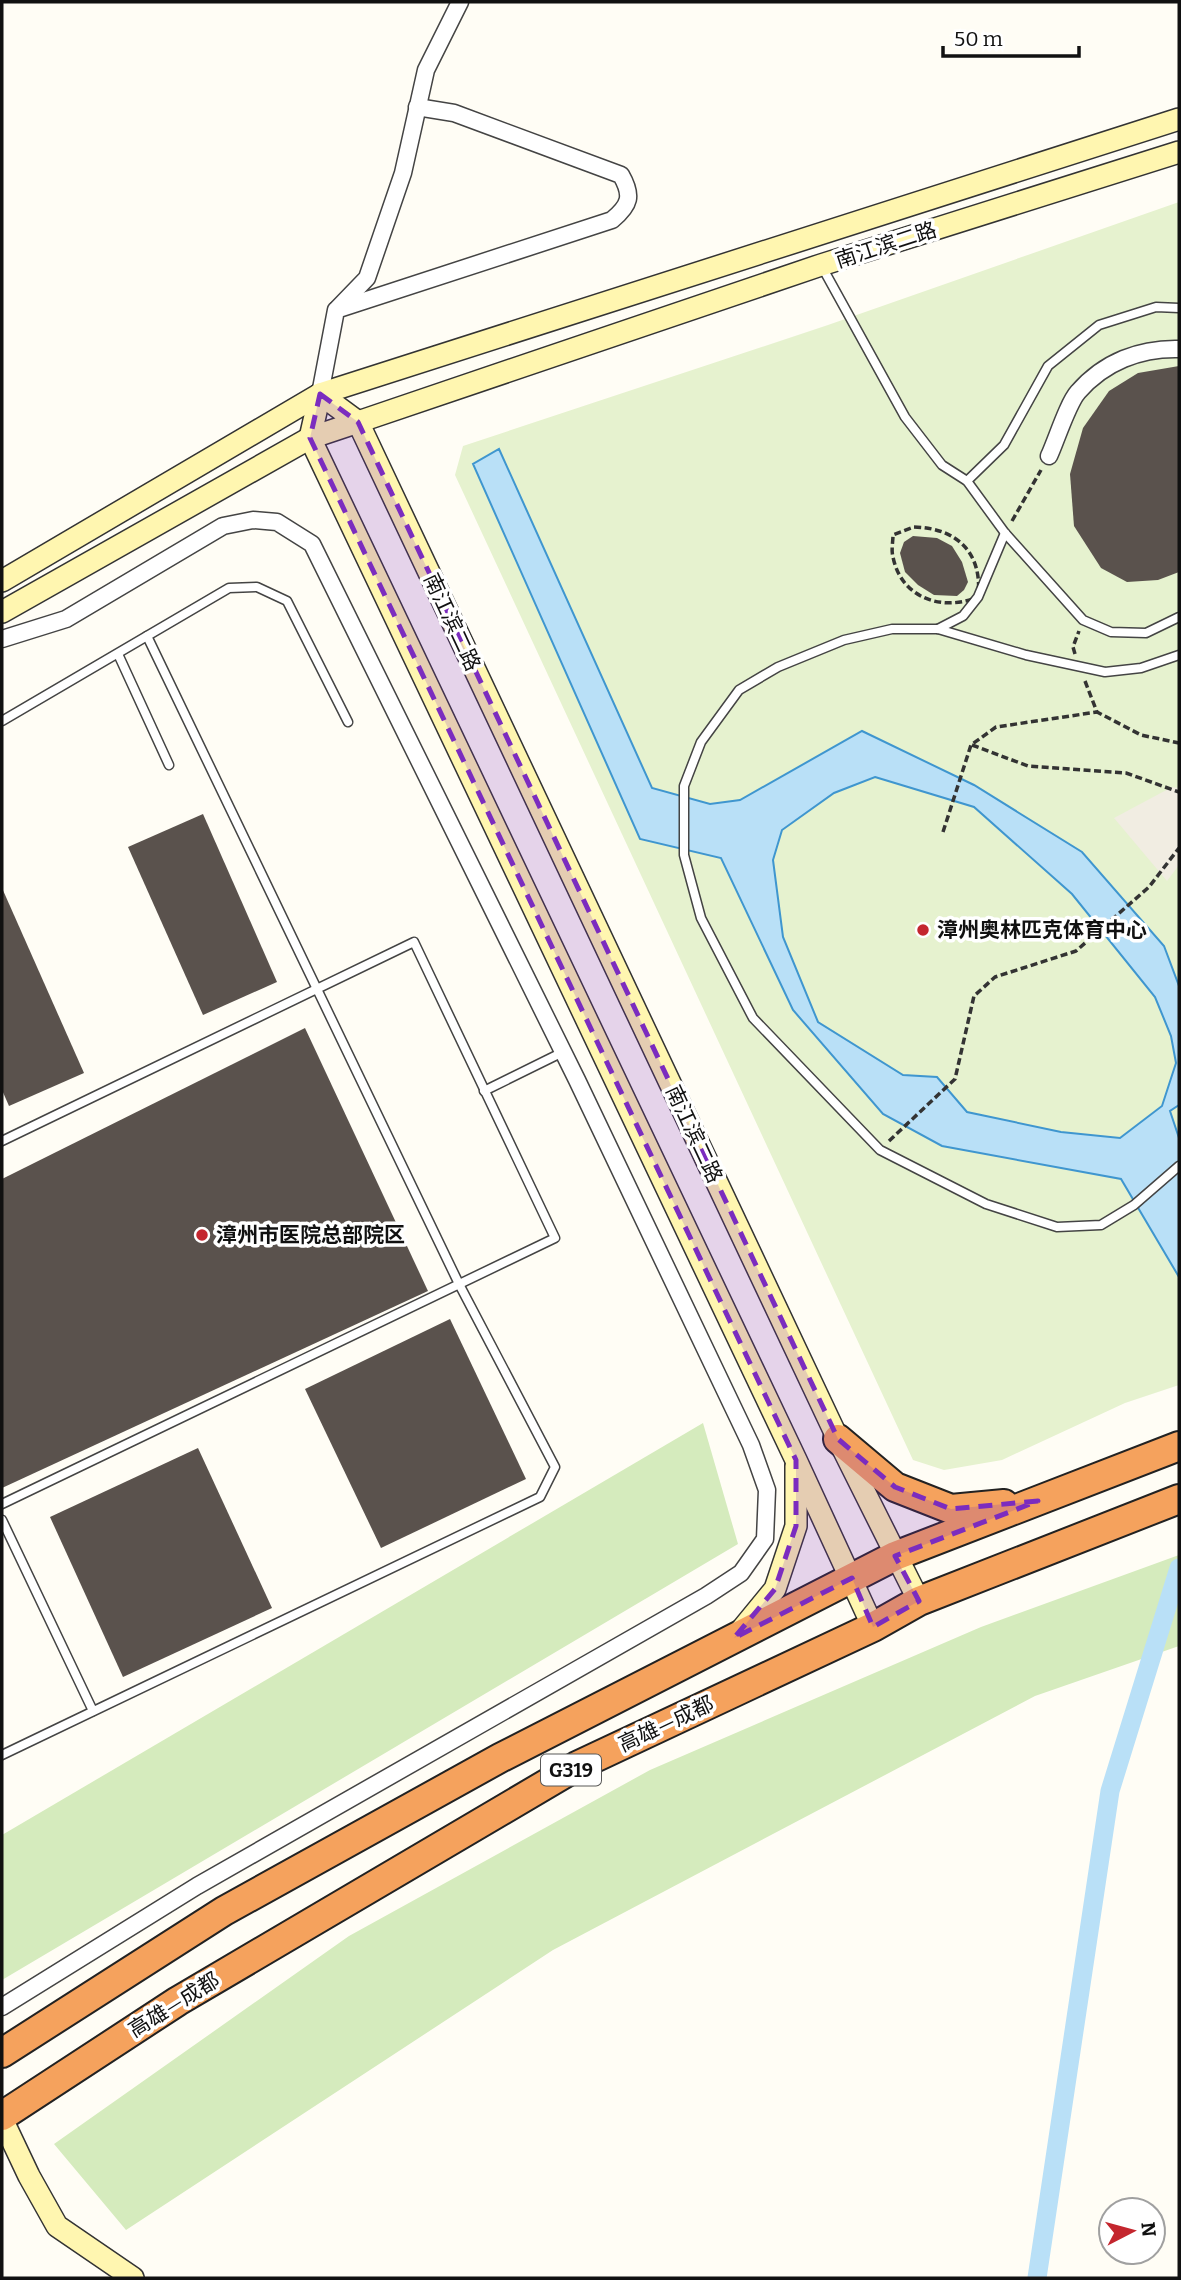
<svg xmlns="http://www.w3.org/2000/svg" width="1181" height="2280" viewBox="0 0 1181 2280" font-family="Bitter,'Noto Sans SC',serif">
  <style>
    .green { fill: #d5ebbd }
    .pitch { fill: #e6f2cf }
    .plaza { fill: #f1ede2 }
    .water { fill: #b9e0f7; stroke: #3f96cf; stroke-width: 2; fill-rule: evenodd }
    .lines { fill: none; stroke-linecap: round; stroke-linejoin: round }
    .canal { stroke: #b9e0f7; stroke-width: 19 }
    .building { fill: #5a524d }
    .lane-casing { stroke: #444; stroke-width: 11 }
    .street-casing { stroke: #444; stroke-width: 19 }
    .secondary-casing { stroke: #333; stroke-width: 24 }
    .highway-casing { stroke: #222; stroke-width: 32 }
    .path { stroke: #333; stroke-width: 3.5; stroke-dasharray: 7 3.5; stroke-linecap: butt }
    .lane { stroke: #fff; stroke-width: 8 }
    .street { stroke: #fff; stroke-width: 16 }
    .secondary { stroke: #fff6b0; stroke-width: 21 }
    .highway { stroke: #f5a25d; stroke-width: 28 }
    .marked { fill: #7b2cbf; fill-opacity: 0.2; stroke: #7b2cbf; stroke-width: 5; stroke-dasharray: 14 9; stroke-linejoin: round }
    .poi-dot { fill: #c4262e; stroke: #fff; stroke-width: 2.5 }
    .labels { text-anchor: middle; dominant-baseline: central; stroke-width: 7; stroke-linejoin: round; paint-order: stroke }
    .shield { fill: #fff; stroke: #585858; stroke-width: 2 }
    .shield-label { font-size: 19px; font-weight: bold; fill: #111 }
    .street-label { font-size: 21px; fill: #111; stroke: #fff }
    .poi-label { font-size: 21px; font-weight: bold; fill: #111; stroke: #fff; text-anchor: start }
  </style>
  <rect width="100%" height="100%" fill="#fffdf5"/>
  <g class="green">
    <polygon points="703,1423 738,1544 2,1980 2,1835"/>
    <polygon points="1179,1555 1179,1646 1035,1696 553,1950 126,2230 54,2144 349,1936 650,1770 981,1627"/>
  </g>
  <polygon class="pitch" points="1179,202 1179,1385 1125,1403 1002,1460 944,1470 913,1460 455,475 463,446 828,325"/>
  <polygon class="plaza" points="1172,787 1179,788 1179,865 1167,881 1114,818"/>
  <path class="water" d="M499 449 652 788 710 804 740 800 862 731 974 785 1082 852 1164 946 1179 986V1105L1170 1111 1179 1138V1277L1121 1179 942 1146 883 1114 793 1010 721 858 640 839 473 464ZM875 777 974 807 1072 894 1155 997 1171 1036 1176 1063 1162 1106 1120 1138 1061 1132 967 1112 937 1077 903 1075 818 1022 783 937 773 860 782 830 834 793Z"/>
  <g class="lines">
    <polyline class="canal" points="1037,2278 1110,1791 1179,1568"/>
  </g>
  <g class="building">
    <polygon points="1179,366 1179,572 1158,580 1127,582 1101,568 1074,526 1070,474 1083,428 1109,391 1138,373"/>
    <polygon points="913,536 937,538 952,546 962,562 968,582 964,590 957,596 934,595 918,585 905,572 900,553 904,542"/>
    <polygon points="203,814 277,982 203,1015 128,847"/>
    <polygon points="2,888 84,1073 9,1106 2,1090"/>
    <polygon points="305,1028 428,1291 2,1488 2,1179"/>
    <polygon points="450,1319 526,1479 381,1548 305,1389"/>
    <polygon points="198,1448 272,1608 123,1677 50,1517"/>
  </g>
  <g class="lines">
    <g class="lane-casing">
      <g id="lane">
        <polyline points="821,265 905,417 942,465 967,481 1005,533 1083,620 1111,632 1146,633 1179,617"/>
        <polyline points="967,481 1004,445 1048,366 1099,325 1156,307 1179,308"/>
        <polyline points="938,629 963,616 978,597 1005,533"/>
        <polyline points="118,654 169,765"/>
        <polyline points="1179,655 1141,668 1105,672 1026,655 938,629 892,629 844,640 778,667 739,690 701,742 684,786 684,855 701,918 753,1018 880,1150 986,1204 1057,1227 1101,1225 1134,1205 1179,1166"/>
        <polyline points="2,721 229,588 257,587 287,601 348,722"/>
        <polyline points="484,1091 563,1052"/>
        <polyline points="2,1141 414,942 555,1238 2,1504"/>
        <polyline points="2,1520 93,1711"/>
        <polyline points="2,1755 540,1497 555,1467 459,1284 147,636"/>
      </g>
    </g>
    <g class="street-casing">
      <g id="street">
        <polyline points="338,308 367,278 403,173 426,70 460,2"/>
        <path d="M320 394 336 310 612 220C630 205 633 196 621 175L454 113 417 107"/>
        <path d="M1049 456C1056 441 1068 403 1078 392 1104 362 1140 348 1179 349"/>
        <polyline points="2,639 66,619 223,526 253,520 277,522 312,544 577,1080 751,1445 767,1490 765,1539 741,1573 706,1596 197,1886 2,2007"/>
      </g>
    </g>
    <g class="secondary-casing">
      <g id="secondary">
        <polyline points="2,581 320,394 358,422 310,438 2,612"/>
        <polyline points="919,1601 838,1439 358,422 821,265 1179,152"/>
        <polyline points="873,1627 796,1460 310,438 320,394 1179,119"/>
        <polyline points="738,1634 775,1589 796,1526 796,1466"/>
        <polyline points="2,2119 29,2176 57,2226 133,2278"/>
      </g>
    </g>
    <g class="highway-casing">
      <g id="highway">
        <polyline points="838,1439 895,1487 951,1509 1004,1504"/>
        <polyline points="2,2053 224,1911 500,1758 895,1556 1179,1446"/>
        <polyline points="2,2116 178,2001 577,1766 873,1627 919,1601 1179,1499"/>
      </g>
    </g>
    <g class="path">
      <polyline points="1012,521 1041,470"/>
      <path d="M914 527C957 528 983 553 978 597 942 612 901 598 893 557 891 550 893 542 893 535Z"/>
      <polyline points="1075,654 1073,647 1079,631"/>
      <polyline points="1085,681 1097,712 1141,735 1179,743"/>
      <polyline points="972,745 1028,766 1126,773 1179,792"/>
      <polyline points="943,832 971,745 996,727 1097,712"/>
      <polyline points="889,1141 955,1079 974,996 995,977 1076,951 1149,887 1179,848"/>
    </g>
    <use href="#lane" class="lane"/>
    <use href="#street" class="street"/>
    <use href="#secondary" class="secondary"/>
    <use href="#highway" class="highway"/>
  </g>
  <path class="marked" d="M320 394 358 422 838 1439 895 1487 951 1509 1038 1501 895 1556 919 1601 873 1627 852 1578 734 1638 775 1589 796 1526V1460L310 438Z"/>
  <g class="poi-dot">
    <circle cx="923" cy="930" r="7"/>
    <circle cx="202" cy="1235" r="7"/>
  </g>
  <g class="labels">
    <rect class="shield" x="541" y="1754.5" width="60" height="31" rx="5"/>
    <g class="shield-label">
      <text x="571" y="1770">G319</text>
    </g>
    <g class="street-label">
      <text transform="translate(886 245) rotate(-18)">南江滨二路</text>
      <text transform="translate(452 622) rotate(65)">南江滨二路</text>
      <text transform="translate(694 1134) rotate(65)">南江滨二路</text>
      <text transform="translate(666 1724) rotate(-25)">高雄—成都</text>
      <text transform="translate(174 2005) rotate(-32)">高雄—成都</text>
    </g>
    <g class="poi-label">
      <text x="937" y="930">漳州奥林匹克体育中心</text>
      <text x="216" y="1235">漳州市医院总部院区</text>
    </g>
  </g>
  <rect width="1181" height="2280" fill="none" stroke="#111111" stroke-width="7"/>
  <g transform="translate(1132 2231) rotate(84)"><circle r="33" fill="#ffffff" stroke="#a0a0a0" stroke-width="2"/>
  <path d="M0-5L12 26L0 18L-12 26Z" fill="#c4262e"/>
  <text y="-10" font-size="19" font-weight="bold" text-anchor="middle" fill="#111111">N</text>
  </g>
  <path d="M943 46v10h136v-10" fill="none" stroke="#111111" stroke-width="3.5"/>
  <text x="954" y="46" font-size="21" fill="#111111" stroke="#ffffff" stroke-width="5" paint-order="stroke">50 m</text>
</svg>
